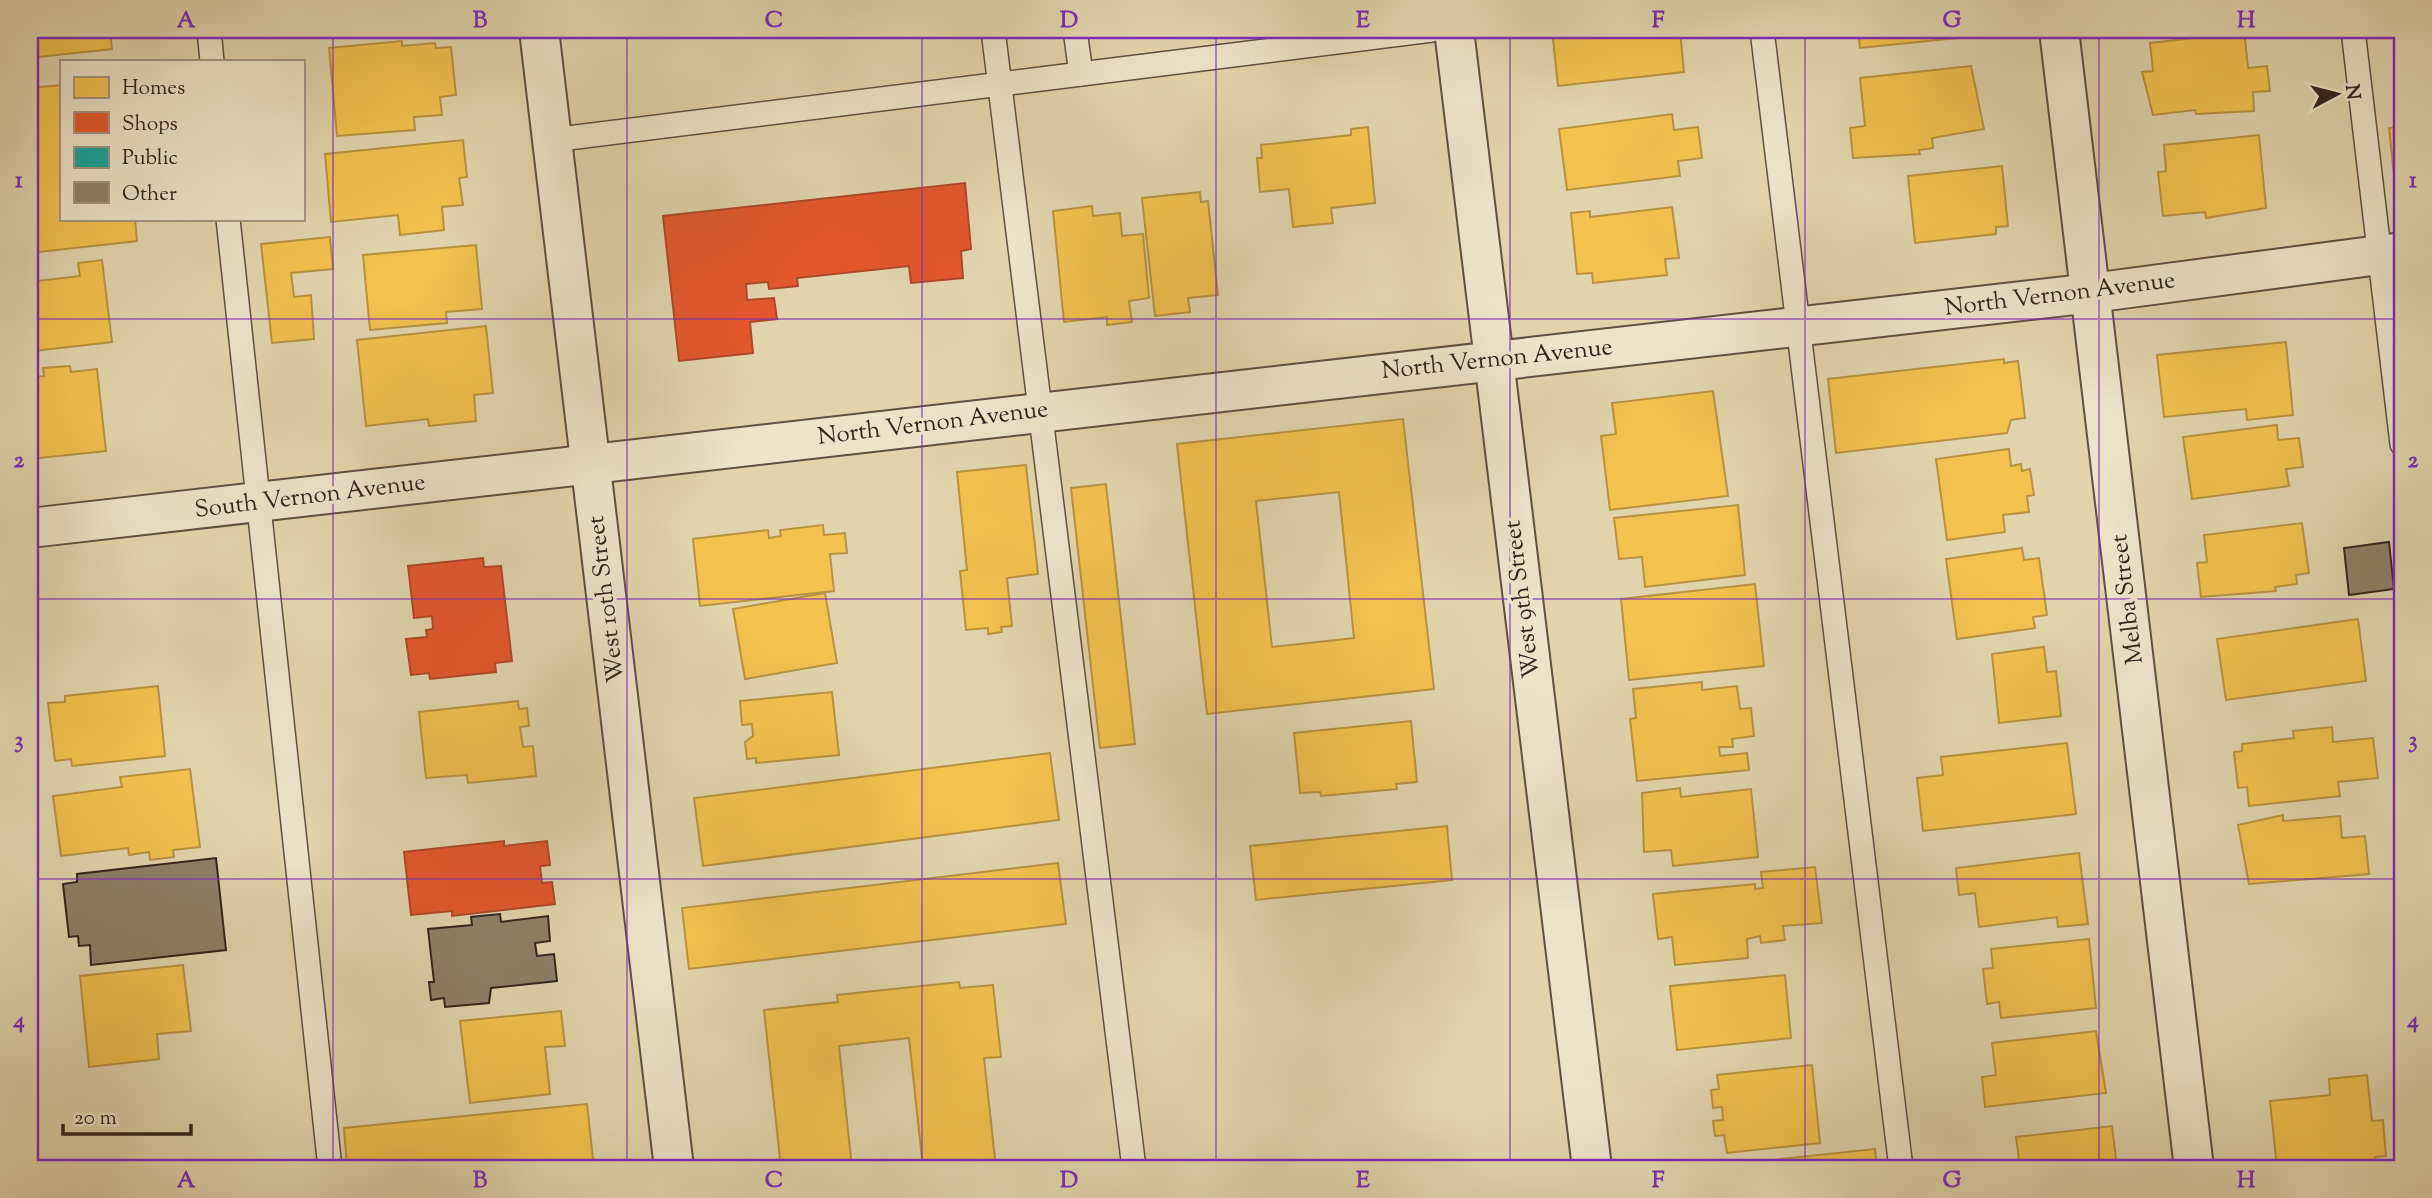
<svg xmlns="http://www.w3.org/2000/svg" width="2432" height="1198" viewBox="0 0 2432 1198" font-family="'Sorts Mill Goudy',serif">
  <style>
    .homes { fill: #f2c14e; stroke: #b89240; stroke-width: 2; fill-rule: evenodd }
    .shops { fill: #e4572e; stroke: #af4829; stroke-width: 2 }
    .public { fill: #17a398; stroke: #1f7d73; stroke-width: 2 }
    .building { fill: #8d8068; stroke: #32241e; stroke-width: 2 }
    .lines { fill: none; stroke-linecap: round; stroke-linejoin: round }
    .lane-casing { stroke: #5e5042; stroke-width: 26 }
    .street-casing { stroke: #5e5042; stroke-width: 42 }
    .lane { stroke: #ece3c9; stroke-width: 23 }
    .street { stroke: #ece3c9; stroke-width: 38 }
    .grid { fill: none; stroke: #7b2cbf; stroke-width: 2; stroke-opacity: 0.55 }
    .labels { text-anchor: middle; dominant-baseline: central; stroke-width: 7; stroke-linejoin: round; paint-order: stroke }
    .street-label { font-size: 24px; fill: #32241e; stroke: #ece3c9 }
    .neatline { fill: none; stroke: #7b2cbf; stroke-width: 2.5 }
    .grid-label { font-size: 23px; text-anchor: middle; font-weight: bold; fill: #7b2cbf }
  </style>
  <rect width="100%" height="100%" fill="#e1d4ac"/>
  <filter id="stains"><feTurbulence type="fractalNoise" baseFrequency=".00286" numOctaves="4"/><feColorMatrix values="0 0 0 0 .2 0 0 0 0 .09 0 0 0 0 .02 0 0 0 .5 -.17"/></filter>
  <radialGradient id="worn" r=".72"><stop offset=".6" stop-color="#630" stop-opacity="0"/><stop offset="1" stop-color="#630" stop-opacity=".3"/></radialGradient>
  <g class="homes">
    <polygon points="30,30 110,30 112,49 30,58"/>
    <polygon points="1552,30 1680,30 1684,72 1558,86"/>
    <polygon points="1845,30 1969,30 1967,37 1860,48 1859,36 1846,37"/>
    <polygon points="2212,30 2244,30 2248,68 2267,66 2270,91 2253,92 2254,111 2196,114 2195,110 2153,115 2142,72 2153,71 2150,43 2212,36"/>
    <polygon points="402,41 402,46 435,43 436,48 451,47 456,95 440,97 442,115 414,117 415,130 337,136 329,48"/>
    <polygon points="1971,66 1984,129 1932,138 1933,148 1919,150 1920,154 1853,158 1850,128 1865,126 1860,78"/>
    <polygon points="61,85 61,219 135,219 137,241 30,253 30,88"/>
    <polygon points="1672,114 1674,130 1698,127 1702,158 1678,161 1680,176 1567,190 1559,129"/>
    <polygon points="2402,126 2402,203 2397,203 2389,128"/>
    <polygon points="1368,127 1375,203 1331,208 1333,223 1293,227 1289,189 1260,192 1257,158 1262,158 1261,145 1351,135 1351,129"/>
    <polygon points="2259,135 2266,208 2206,218 2205,212 2163,216 2158,172 2166,171 2164,145"/>
    <polygon points="463,140 467,177 459,178 463,205 442,207 444,230 400,235 398,215 331,222 325,154"/>
    <polygon points="2002,166 2008,226 1996,227 1996,234 1915,243 1908,176"/>
    <polygon points="1200,192 1201,202 1208,201 1218,295 1188,298 1190,312 1155,316 1142,198"/>
    <polygon points="1092,206 1093,216 1120,213 1122,236 1143,234 1149,298 1129,301 1132,322 1107,325 1107,317 1064,322 1053,211"/>
    <polygon points="1672,207 1679,258 1665,259 1667,275 1593,283 1592,273 1577,274 1571,213 1590,211 1590,217"/>
    <polygon points="330,237 333,269 291,273 294,297 311,295 314,339 272,343 261,244"/>
    <polygon points="476,245 482,309 446,312 447,323 370,330 363,255"/>
    <polygon points="102,260 112,342 34,351 34,348 30,348 30,282 80,276 78,263"/>
    <polygon points="486,326 493,393 474,395 476,421 429,426 428,419 366,426 357,340"/>
    <polygon points="2286,342 2293,415 2247,420 2246,409 2164,417 2157,355"/>
    <polygon points="2004,359 2004,363 2018,361 2025,418 2011,420 2007,433 1836,453 1828,379"/>
    <polygon points="70,366 71,372 97,369 106,451 30,459 30,377 44,376 43,368"/>
    <polygon points="1713,391 1728,496 1610,510 1601,436 1616,434 1612,403"/>
    <path d="M1403 419 1434 689 1207 714 1177 444ZM1339 492 1354 638 1272 647 1256 501Z"/>
    <polygon points="2277,425 2278,440 2299,438 2303,467 2286,469 2289,486 2192,499 2183,437"/>
    <polygon points="2009,449 2011,466 2021,464 2022,471 2030,469 2034,495 2027,496 2029,512 2003,515 2005,532 1947,540 1936,459"/>
    <polygon points="1026,465 1038,574 1007,578 1012,626 1001,627 1002,632 988,634 988,628 966,630 960,571 967,570 957,472"/>
    <polygon points="1106,484 1135,744 1100,748 1071,488"/>
    <polygon points="1738,505 1745,575 1645,587 1642,557 1619,559 1614,518"/>
    <polygon points="2302,523 2309,573 2296,575 2297,584 2275,587 2276,591 2201,597 2197,563 2207,562 2204,535"/>
    <polygon points="823,525 824,535 845,533 847,553 830,554 834,591 700,606 693,539 768,530 769,538 781,536 780,530"/>
    <polygon points="2022,548 2024,560 2039,558 2047,615 2033,617 2035,628 1957,639 1946,559"/>
    <polygon points="1755,584 1764,666 1629,680 1621,599"/>
    <polygon points="825,593 837,663 745,679 733,609"/>
    <polygon points="2358,619 2366,681 2226,700 2217,639"/>
    <polygon points="2044,647 2047,672 2056,671 2061,716 1999,723 1992,654"/>
    <polygon points="1702,682 1702,690 1737,686 1740,709 1751,708 1754,736 1732,739 1733,747 1719,747 1720,756 1747,753 1749,770 1637,781 1630,719 1636,718 1633,689"/>
    <polygon points="158,686 165,756 72,766 71,759 55,761 48,703 65,702 65,696"/>
    <polygon points="832,692 839,755 756,763 756,758 747,759 745,742 753,736 752,724 742,725 740,701"/>
    <polygon points="518,701 519,709 527,708 529,726 520,727 523,747 533,746 536,776 468,783 467,775 426,778 419,712"/>
    <polygon points="1411,721 1417,782 1396,784 1397,789 1321,796 1320,792 1300,793 1294,733"/>
    <polygon points="2332,727 2333,742 2373,738 2378,778 2338,782 2340,796 2249,806 2247,787 2238,788 2234,752 2242,751 2242,744 2294,738 2293,731"/>
    <polygon points="2067,743 2076,814 1923,831 1917,778 1943,775 1941,757"/>
    <polygon points="1050,753 1059,820 703,866 694,798"/>
    <polygon points="190,769 200,847 173,850 174,857 150,860 149,852 129,855 128,848 61,856 53,796 122,787 120,777"/>
    <polygon points="1680,788 1681,797 1751,789 1758,857 1673,866 1671,850 1644,852 1642,793"/>
    <polygon points="2283,815 2283,821 2340,816 2342,838 2365,836 2369,874 2249,884 2238,825"/>
    <polygon points="1447,826 1452,880 1256,900 1250,846"/>
    <polygon points="2079,853 2088,924 2058,927 2057,917 1979,927 1975,893 1959,895 1956,868"/>
    <polygon points="1058,863 1066,924 689,969 682,908"/>
    <polygon points="1815,867 1822,923 1783,926 1785,940 1761,943 1760,936 1747,939 1748,958 1675,965 1672,937 1658,939 1653,894 1755,884 1755,889 1763,888 1761,872"/>
    <polygon points="2089,939 2096,1008 2001,1018 1999,1002 1987,1004 1983,969 1993,968 1991,949"/>
    <polygon points="183,965 191,1031 157,1034 159,1059 89,1067 80,976"/>
    <polygon points="1785,975 1791,1038 1677,1050 1670,986"/>
    <polygon points="959,982 960,988 993,985 1001,1057 984,1058 996,1168 923,1168 909,1038 839,1046 852,1168 781,1168 764,1010 838,1002 837,995"/>
    <polygon points="561,1011 565,1046 545,1047 550,1094 470,1103 460,1021"/>
    <polygon points="2096,1031 2106,1093 1985,1107 1982,1077 1996,1075 1992,1043"/>
    <polygon points="1812,1065 1820,1143 1727,1153 1724,1135 1715,1136 1713,1121 1723,1120 1722,1107 1713,1108 1711,1090 1719,1089 1717,1075"/>
    <polygon points="2367,1075 2372,1121 2383,1120 2386,1156 2375,1157 2375,1161 2330,1166 2330,1168 2277,1168 2270,1101 2330,1095 2329,1079"/>
    <polygon points="587,1104 594,1168 347,1168 344,1128"/>
    <polygon points="2112,1126 2117,1168 2020,1168 2016,1137"/>
    <polygon points="1875,1149 1877,1168 1697,1168"/>
  </g>
  <g class="shops">
    <polygon points="965,183 971,249 961,251 963,278 911,283 909,266 797,278 798,286 769,289 768,282 746,284 747,300 774,298 777,319 750,322 753,353 679,361 663,216"/>
    <polygon points="483,558 484,567 501,566 512,661 495,663 496,672 430,679 429,673 411,675 406,639 427,637 426,630 433,629 432,616 414,618 408,566"/>
    <polygon points="504,841 504,846 547,841 550,865 540,866 542,883 552,882 555,904 452,916 452,911 411,915 404,852"/>
  </g>
  <polygon class="public" points="665,30 706,30 665,34"/>
  <g class="building">
    <polygon points="2389,542 2394,589 2349,595 2344,548"/>
    <polygon points="216,858 226,950 91,965 90,945 79,946 78,936 69,937 63,884 77,882 77,874"/>
    <polygon points="500,914 501,922 548,916 550,941 535,943 537,956 554,954 557,981 491,988 489,1003 445,1007 444,998 431,1000 429,982 434,982 428,929 472,925 471,917"/>
  </g>
  <g class="lines">
    <g class="lane-casing">
      <g id="lane">
        <polyline points="209,30 212,61"/>
        <polyline points="993,30 1134,1168"/>
        <polyline points="1075,30 1081,74 1432,30"/>
        <polyline points="1762,30 1901,1168"/>
        <polyline points="2353,30 2402,444"/>
        <polyline points="552,140 1081,74"/>
        <polyline points="228,219 330,1168"/>
      </g>
    </g>
    <g class="street-casing">
      <g id="street">
        <polyline points="539,30 674,1168"/>
        <polyline points="1454,30 1592,1168"/>
        <polyline points="2059,30 2194,1168"/>
        <polyline points="30,528 2092,293 2402,252"/>
      </g>
    </g>
    <use href="#lane" class="lane"/>
    <use href="#street" class="street"/>
  </g>
  <path class="grid" d="M333 30V1168M627 30V1168M922 30V1168M1216 30V1168M1510 30V1168M1805 30V1168M2099 30V1168M30 319H2402M30 599H2402M30 879H2402"/>
  <g class="labels">
    <g class="street-label">
      <text transform="translate(2060 295) rotate(-7)">North Vernon Avenue</text>
      <text transform="translate(1497 360) rotate(-6)">North Vernon Avenue</text>
      <text transform="translate(933 424) rotate(-7)">North Vernon Avenue</text>
      <text transform="translate(310 497) rotate(-7)">South Vernon Avenue</text>
      <text transform="translate(607 599) rotate(-97)">West 10th Street</text>
      <text transform="translate(1523 599) rotate(-97)">West 9th Street</text>
      <text transform="translate(2128 599) rotate(-97)">Melba Street</text>
    </g>
  </g>
  <rect width="2432" height="1198" fill="none" stroke="#e1d4ac" stroke-width="77"/>
  <rect x="60" y="60" width="245" height="161" fill="#ece3c9" stroke="#a29785" stroke-width="2"/>
  <rect x="74" y="77" width="35" height="21" fill="#f2c14e" stroke="#a29785" stroke-width="2"/>
  <text x="122" y="94" font-size="21" fill="#32241e">Homes</text>
  <rect x="74" y="112" width="35" height="21" fill="#e4572e" stroke="#a29785" stroke-width="2"/>
  <text x="122" y="130" font-size="21" fill="#32241e">Shops</text>
  <rect x="74" y="147" width="35" height="21" fill="#17a398" stroke="#a29785" stroke-width="2"/>
  <text x="122" y="164" font-size="21" fill="#32241e">Public</text>
  <rect x="74" y="182" width="35" height="21" fill="#8d8068" stroke="#a29785" stroke-width="2"/>
  <text x="122" y="200" font-size="21" fill="#32241e">Other</text>
  <g transform="translate(2337 94) rotate(83)" stroke="#ece3c9" stroke-width="5" paint-order="stroke">
  <path d="M0-5L12 26L0 18L-12 26Z" fill="#32241e"/>
  <text y="-10" font-size="19" font-weight="bold" text-anchor="middle" fill="#32241e">N</text>
  </g>
  <path d="M63 1124v10h128v-10" fill="none" stroke="#32241e" stroke-width="3.5"/>
  <text x="74" y="1124" font-size="21" fill="#32241e" stroke="#ece3c9" stroke-width="5" paint-order="stroke">20 m</text>
  <rect x="38" y="38" width="2356" height="1122" class="neatline"/>
  <g class="grid-label">
    <text x="186" y="27">A</text>
    <text x="480" y="27">B</text>
    <text x="774" y="27">C</text>
    <text x="1069" y="27">D</text>
    <text x="1363" y="27">E</text>
    <text x="1658" y="27">F</text>
    <text x="1952" y="27">G</text>
    <text x="2246" y="27">H</text>
    <text x="19" y="187">1</text>
    <text x="2413" y="187">1</text>
    <text x="19" y="467">2</text>
    <text x="2413" y="467">2</text>
    <text x="19" y="747">3</text>
    <text x="2413" y="747">3</text>
    <text x="19" y="1027">4</text>
    <text x="2413" y="1027">4</text>
    <text x="186" y="1187">A</text>
    <text x="480" y="1187">B</text>
    <text x="774" y="1187">C</text>
    <text x="1069" y="1187">D</text>
    <text x="1363" y="1187">E</text>
    <text x="1658" y="1187">F</text>
    <text x="1952" y="1187">G</text>
    <text x="2246" y="1187">H</text>
  </g>
  <rect width="100%" height="100%" filter="url(#stains)"/>
  <rect width="100%" height="100%" fill="url(#worn)"/>
</svg>
